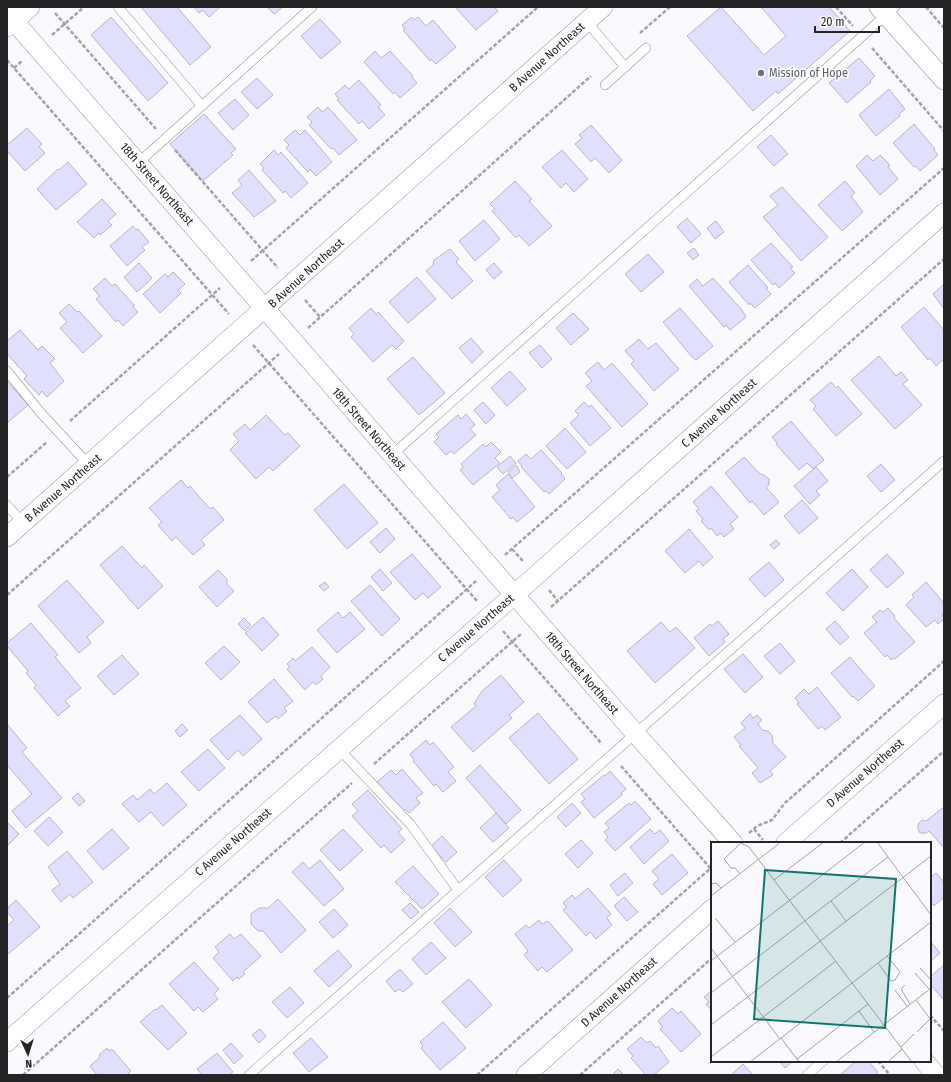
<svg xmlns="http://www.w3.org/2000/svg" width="951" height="1082" viewBox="0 0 951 1082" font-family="'Fira Sans Condensed',sans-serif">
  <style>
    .building { fill: #e0e0fe; stroke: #b7b7c0 }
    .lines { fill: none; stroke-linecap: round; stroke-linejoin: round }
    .lane-casing { stroke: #94949c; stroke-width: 10 }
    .street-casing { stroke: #94949c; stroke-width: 20 }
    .path { stroke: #a2a2a7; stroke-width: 2.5; stroke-dasharray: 4 2; stroke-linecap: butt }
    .lane { stroke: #fff; stroke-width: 9 }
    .street { stroke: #fff; stroke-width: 19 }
    .worship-dot { fill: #6b7280; stroke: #fff; stroke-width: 1.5 }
    .labels { text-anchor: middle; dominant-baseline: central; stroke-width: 3; stroke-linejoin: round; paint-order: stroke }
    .street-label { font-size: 12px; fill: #252528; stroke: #fff }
    .worship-label { font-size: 12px; fill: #5b616d; stroke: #fff; text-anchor: start }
    .inset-road { fill: none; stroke: #a4a4a8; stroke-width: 1 }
    .view { fill: #0f766e; fill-opacity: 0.15; stroke: #0f766e; stroke-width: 2 }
    .inset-edge { fill: none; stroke: #252528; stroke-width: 2 }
  </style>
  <rect width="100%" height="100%" fill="#f9f9fe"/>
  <g class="building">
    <polygon points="141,7 177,7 211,47 190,65"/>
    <polygon points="194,7 218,7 219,8 209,17 203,10 199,13"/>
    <polygon points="267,7 283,7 274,14"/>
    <polygon points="455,7 494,7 498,11 476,30"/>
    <polygon points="721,7 764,55 786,36 761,7 829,7 850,31 778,94 776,91 753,111 687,36"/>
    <polygon points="111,17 168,83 148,101 91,35"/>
    <polygon points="412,17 414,20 418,17 426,26 433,20 456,47 436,64 431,59 430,61 403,30 405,29 402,25"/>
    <polygon points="320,19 341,42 321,59 301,36"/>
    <polygon points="375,51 381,58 390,51 413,76 412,77 417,83 400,98 395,92 393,94 364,62"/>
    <polygon points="859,58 875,76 870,81 871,82 847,103 829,83"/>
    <polygon points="257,78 273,95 257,109 241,92"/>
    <polygon points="359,80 381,105 378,107 385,115 369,129 362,121 359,124 337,100 339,99 335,94 345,85 349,89"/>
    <polygon points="889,89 905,109 899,114 900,116 876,136 859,115"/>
    <polygon points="235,99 249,115 233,130 218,113"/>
    <polygon points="318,107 322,112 328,107 357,140 339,155 333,148 331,149 309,125 312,122 307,117"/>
    <polygon points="204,114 236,149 231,153 233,155 203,181 170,144"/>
    <polygon points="914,124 935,149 934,150 938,155 920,171 916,166 914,167 893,143"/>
    <polygon points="591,125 622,160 609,173 595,158 591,162 575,144 582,138 579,135"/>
    <polygon points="27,128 42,144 39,147 45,153 25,171 7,151 7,145"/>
    <polygon points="295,130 300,135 305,130 332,162 316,176 310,169 308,172 286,148 289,145 284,140"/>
    <polygon points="771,135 788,154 774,166 757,147"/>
    <polygon points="274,150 278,155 281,152 308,183 291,198 285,191 283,193 262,170 264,168 260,164"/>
    <polygon points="562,150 588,179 574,192 566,183 561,188 542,167"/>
    <polygon points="867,155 873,161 880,155 890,165 888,167 898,179 880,195 856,166"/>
    <polygon points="68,162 87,184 56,210 37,189 58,169 59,170"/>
    <polygon points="249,170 276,201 254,217 232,193 242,185 238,180"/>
    <polygon points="515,181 532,199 529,201 552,226 529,246 519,235 516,238 492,211 495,209 490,204"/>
    <polygon points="845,181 855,193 851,196 863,212 842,231 818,205"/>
    <polygon points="782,187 828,237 801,261 763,217 778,205 770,196"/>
    <polygon points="102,199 116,214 108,221 112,225 100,235 99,233 94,238 77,222"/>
    <polygon points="687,218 701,234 691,243 677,227"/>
    <polygon points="484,220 500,239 475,261 459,241"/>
    <polygon points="716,221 724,232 715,239 707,228"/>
    <polygon points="133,226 136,230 138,229 149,242 142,247 145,250 127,266 110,246"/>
    <polygon points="771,243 793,267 790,268 795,273 779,288 775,283 773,285 751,260"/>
    <polygon points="694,248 699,255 693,260 687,253"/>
    <polygon points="450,249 459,259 456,262 473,281 452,299 426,271 433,265 434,260"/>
    <polygon points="648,254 664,272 641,292 625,274"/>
    <polygon points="139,263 152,278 137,292 124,277"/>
    <polygon points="494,263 502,272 494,279 486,270"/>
    <polygon points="748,265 768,288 766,289 771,294 755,308 750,303 749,305 729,282"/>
    <polygon points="173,272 185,284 178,290 181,293 160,313 143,294 165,274 168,277"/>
    <polygon points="417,277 436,299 408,323 389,302"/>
    <polygon points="105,278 112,286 115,284 134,305 133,307 138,312 123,326 118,320 116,322 96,299 100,296 93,289"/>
    <polygon points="713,278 742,310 746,317 730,330 726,325 724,327 689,286 697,279 703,286"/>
    <polygon points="944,284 944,309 933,294"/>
    <polygon points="69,304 77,312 79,311 102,336 83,353 60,328 67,322 59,313"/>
    <polygon points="924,307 944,330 944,359 936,366 930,358 928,360 901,327"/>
    <polygon points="371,308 376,314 378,312 404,341 396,349 392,345 373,362 351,337 354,334 349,328"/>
    <polygon points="680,308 713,346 696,360 691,356 663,322"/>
    <polygon points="573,313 589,329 571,345 556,328"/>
    <polygon points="20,330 38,350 42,346 55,359 50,363 64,381 47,397 42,391 39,395 24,379 27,376 7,354 7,341"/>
    <polygon points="471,338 483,352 472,363 459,348"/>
    <polygon points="639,339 648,349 656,343 679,369 654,391 631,364 634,361 625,351"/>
    <polygon points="540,345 552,359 542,368 529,353"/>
    <polygon points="879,356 896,376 901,372 908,380 903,384 922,405 895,429 851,380"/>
    <polygon points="413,357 445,393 419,415 387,379"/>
    <polygon points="598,362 604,370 612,363 648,404 622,427 586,386 592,381 585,373"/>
    <polygon points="510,371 526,389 507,406 491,388"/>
    <polygon points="7,381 28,405 7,423"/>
    <polygon points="831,382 836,388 838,386 862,414 836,436 813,409 816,406 810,400"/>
    <polygon points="483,402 495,415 486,424 474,410"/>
    <polygon points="584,402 589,407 591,405 611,428 590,446 570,423 579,415 575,411"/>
    <polygon points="466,414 475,425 470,429 476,435 454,454 451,451 446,455 434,442 439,437 436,434 458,415 461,419"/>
    <polygon points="266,415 285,435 288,433 300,446 273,471 269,467 256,479 230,450 239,441 233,434 245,424 250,430"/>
    <polygon points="791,421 824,460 813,469 807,463 799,470 776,444 777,443 772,437"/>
    <polygon points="565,428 586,452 567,469 546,446"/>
    <polygon points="491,442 501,452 495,458 500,463 473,485 460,470 463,467 461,464 483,444 486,447"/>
    <polygon points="541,450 562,473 561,474 565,479 549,494 546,491 544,492 521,467 522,466 518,461 526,454 531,459"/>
    <polygon points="510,456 516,463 503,474 497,467"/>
    <polygon points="744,457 760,474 764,475 769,479 769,485 766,487 779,502 764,515 752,501 750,503 725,473"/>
    <polygon points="881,464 895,480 881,492 867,476"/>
    <polygon points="516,465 520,472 512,478 508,472"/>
    <polygon points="816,467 828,481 816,491 820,495 810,504 794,486"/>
    <polygon points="508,474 535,507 517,522 513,517 511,519 492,497 500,490 496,485"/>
    <polygon points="181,480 188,488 190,486 210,509 213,507 224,520 201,540 205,545 193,555 176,537 172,541 158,525 162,522 149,508"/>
    <polygon points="344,484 378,523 347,549 314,510"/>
    <polygon points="711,486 738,517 730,524 734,529 724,537 721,533 717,536 711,528 709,530 701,521 703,519 696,511 699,509 693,502"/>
    <polygon points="802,500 818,518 799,534 784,516"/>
    <polygon points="386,528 395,539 380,553 370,542"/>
    <polygon points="689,529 713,557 703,566 699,561 685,573 665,551"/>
    <polygon points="776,540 780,544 774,549 770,545"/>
    <polygon points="122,546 142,568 144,565 163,586 138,609 100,565"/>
    <polygon points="412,554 441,587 428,598 423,593 415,600 390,572"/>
    <polygon points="887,554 904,573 887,588 870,570"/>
    <polygon points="769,562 784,580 765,597 749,579"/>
    <polygon points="380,569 392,583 383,591 371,577"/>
    <polygon points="852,569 868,587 843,611 826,593"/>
    <polygon points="218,570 227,579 227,584 234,591 217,607 199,587"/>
    <polygon points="67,580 104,622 87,637 91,643 79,653 38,606"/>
    <polygon points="325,582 329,587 324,591 319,586"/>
    <polygon points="926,582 944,603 944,613 942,614 944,619 938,624 935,620 926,627 906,605 914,597 912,595"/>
    <polygon points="370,585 400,619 382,636 351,601"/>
    <polygon points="888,608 895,616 894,618 915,642 895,659 893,658 891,660 887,655 885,657 864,633 877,622 872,617 880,610 883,612"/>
    <polygon points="338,612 343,618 350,612 365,629 337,653 317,630"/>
    <polygon points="263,617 279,635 262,651 245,633"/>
    <polygon points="244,618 251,625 245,631 238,624"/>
    <polygon points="718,621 729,634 723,639 725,642 709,656 694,638 710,624 712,626"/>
    <polygon points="835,621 849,637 840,645 826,629"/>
    <polygon points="661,622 670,632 676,627 695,648 655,683 627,651"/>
    <polygon points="31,623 58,655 55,657 81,688 65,701 70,706 58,716 34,688 36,685 26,673 28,671 7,646 7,643"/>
    <polygon points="780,643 795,661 780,674 764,656"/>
    <polygon points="224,646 240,662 221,680 205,663"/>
    <polygon points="312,647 330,667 321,676 323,679 316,685 313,682 305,690 287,669 290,667 287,664 293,658 295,661"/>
    <polygon points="743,654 763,677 745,693 724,669"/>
    <polygon points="122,655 139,674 114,695 97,676"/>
    <polygon points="850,657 875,686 858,701 853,696 852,697 831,673"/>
    <polygon points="501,675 524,702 509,715 512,718 473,752 451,727 476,706 474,704 482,691"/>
    <polygon points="274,679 293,701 284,708 287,711 278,719 276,716 267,723 248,702"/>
    <polygon points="817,687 841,717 825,730 822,726 818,729 797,704 799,703 795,698 804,689 809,694"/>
    <polygon points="538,713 578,759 549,784 509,738"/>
    <polygon points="750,714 753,718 757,715 762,720 758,724 762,730 768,731 772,735 773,743 786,757 770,771 773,775 760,783 752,773 758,768 739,746 741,745 734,737 745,728 741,723"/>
    <polygon points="240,715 262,739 243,756 238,750 228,760 210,740"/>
    <polygon points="7,724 27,748 22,752 62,798 26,828 12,811 32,794 7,765"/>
    <polygon points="182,724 188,730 180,737 175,731"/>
    <polygon points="426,740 430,745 433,742 454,767 448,772 456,781 443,792 436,784 434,786 413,761 414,760 410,754"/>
    <polygon points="208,749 225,768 199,791 181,772"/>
    <polygon points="480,765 521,810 506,824 466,778"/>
    <polygon points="402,769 423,793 416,798 420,803 409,813 405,809 402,812 376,783 391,770 396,775"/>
    <polygon points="610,771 626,789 621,793 622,795 594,818 581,802 585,799 581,794 604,775 605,776"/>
    <polygon points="167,783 187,805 163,826 151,812 139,822 122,804 133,795 137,800 150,789 154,794"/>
    <polygon points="368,790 402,829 398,832 405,840 391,853 384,845 381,848 352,816 358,811 352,804"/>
    <polygon points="78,793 85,801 79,806 72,798"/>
    <polygon points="635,801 651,819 615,851 605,840 608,837 604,832 609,828 605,823 629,803 631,805"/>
    <polygon points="572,803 581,813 566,827 557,817"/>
    <polygon points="944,807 944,848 929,831 926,833 920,833 918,829 918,824 922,820 926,821"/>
    <polygon points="496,813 509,828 493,842 480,828"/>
    <polygon points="49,817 63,832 48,846 34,831"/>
    <polygon points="7,822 19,834 7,846"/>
    <polygon points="112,829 129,848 103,870 87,851"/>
    <polygon points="343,829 363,850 340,871 320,850"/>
    <polygon points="650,829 655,834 660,830 669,841 644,864 630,847"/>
    <polygon points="442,836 457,852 446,862 431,846"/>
    <polygon points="581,840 593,853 578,868 565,854"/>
    <polygon points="67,851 93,882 73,898 70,894 61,902 52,890 60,884 48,867"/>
    <polygon points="672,854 688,873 662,895 653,884 659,879 652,871"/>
    <polygon points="320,860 344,889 324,906 292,872 303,862 309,869"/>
    <polygon points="504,860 522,880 503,897 485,877"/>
    <polygon points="413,866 439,894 422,909 395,882"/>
    <polygon points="625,873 633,883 618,896 610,885"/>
    <polygon points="936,873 944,882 944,897 934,906 930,901 930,878"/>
    <polygon points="588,888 611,914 607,918 612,925 596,939 590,932 586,936 563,910 567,907 563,903 572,895 575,899"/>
    <polygon points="624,897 638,912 627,921 614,906"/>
    <polygon points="278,899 306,930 281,953 263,931 258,931 251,924 251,914 259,908 268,908"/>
    <polygon points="16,900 40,927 7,955 7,926 14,920 7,912 7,909"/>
    <polygon points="410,903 419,912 411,919 402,910"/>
    <polygon points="450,908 472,932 455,947 434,923"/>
    <polygon points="334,909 348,925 333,938 319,922"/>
    <polygon points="539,920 542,924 548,921 573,950 547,972 542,967 538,971 524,955 528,951 515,934 526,925 529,928"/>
    <polygon points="230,934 234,939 241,934 261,956 243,972 245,974 239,979 237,977 233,981 213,958 219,952 215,947"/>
    <polygon points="930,941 940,953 930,962"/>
    <polygon points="431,942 446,958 426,975 412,959"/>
    <polygon points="338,950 352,966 329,987 314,971"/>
    <polygon points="194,962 219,989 214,994 218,999 203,1012 198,1007 194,1011 169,984"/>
    <polygon points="944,965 944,998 943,999 930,984 930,977"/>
    <polygon points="400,969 413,984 403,992 399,989 395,992 386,981"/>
    <polygon points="469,979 492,1005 466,1028 442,1002"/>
    <polygon points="290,987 304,1003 287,1018 272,1002"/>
    <polygon points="712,990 712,1011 706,1004 709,1002 704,997"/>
    <polygon points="162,1005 187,1033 168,1050 140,1022 155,1009 156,1010"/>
    <polygon points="672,1008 678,1014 681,1011 701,1034 681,1052 660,1029 663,1027 658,1021"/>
    <polygon points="443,1022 466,1048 440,1070 421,1048 423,1046 420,1042"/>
    <polygon points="260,1029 266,1036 259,1043 252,1035"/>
    <polygon points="641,1037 647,1043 650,1041 656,1048 658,1046 669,1062 654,1075 646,1075 631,1058 633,1056 627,1049"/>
    <polygon points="311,1038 328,1057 309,1072 293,1053"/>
    <polygon points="231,1043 243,1056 234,1064 223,1050"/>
    <polygon points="107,1048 109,1051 112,1049 131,1071 127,1075 97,1075 90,1066 100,1057 99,1055"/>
    <polygon points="217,1053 233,1072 229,1075 202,1075 197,1069"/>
    <polygon points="779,1061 793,1061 785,1068"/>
    <polygon points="856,1061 861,1063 868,1061 878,1072 875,1075 840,1075"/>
    <polygon points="743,1064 753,1075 731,1075"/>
    <polygon points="618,1069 624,1075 612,1075"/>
  </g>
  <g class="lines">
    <g class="lane-casing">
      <g id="lane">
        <polyline points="118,7 202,106"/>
        <polyline points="587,22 625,67"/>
        <polyline points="605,85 646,48"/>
        <polyline points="138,163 312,7"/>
        <polyline points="7,371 40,412 89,465"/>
        <polyline points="392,455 895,7"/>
        <polyline points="7,505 23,523"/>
        <polyline points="339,749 411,825 458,890"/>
        <polyline points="249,1075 944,461"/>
        <polyline points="807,1075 823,1061"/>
      </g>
    </g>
    <g class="street-casing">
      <g id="street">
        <polyline points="879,7 944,80"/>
        <polyline points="7,13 635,733 733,843"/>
        <polyline points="7,27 30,7"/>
        <polyline points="7,537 603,7"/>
        <polyline points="786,843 944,704"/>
        <polyline points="7,1042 514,595 944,213"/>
        <polyline points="924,1061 936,1075"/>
        <polyline points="526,1075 712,909"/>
      </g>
    </g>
    <g class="path">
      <polyline points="836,7 853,26"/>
      <polyline points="926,7 944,28"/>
      <polyline points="55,13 156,129"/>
      <polyline points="640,33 670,7"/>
      <polyline points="52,35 84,7"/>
      <polyline points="872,48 944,131"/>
      <polyline points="7,60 229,314"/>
      <polyline points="14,68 22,61"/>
      <polyline points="175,150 278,268"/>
      <polyline points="251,261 538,7"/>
      <polyline points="305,300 320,317"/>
      <polyline points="308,328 591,76"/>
      <polyline points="253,345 477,601"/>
      <polyline points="70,421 220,288"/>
      <polyline points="7,477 47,442"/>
      <polyline points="512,549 523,561"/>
      <polyline points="505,555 944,168"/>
      <polyline points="549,590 558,601"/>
      <polyline points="7,595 279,354"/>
      <polyline points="551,607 944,259"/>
      <polyline points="503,631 602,744"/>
      <polyline points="374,764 521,634"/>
      <polyline points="621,766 712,870"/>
      <polyline points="754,829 763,840"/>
      <polyline points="749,833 757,826 772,820 784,804 944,661"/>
      <polyline points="840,843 944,751"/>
      <polyline points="7,998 476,581"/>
      <polyline points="930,1015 944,1031"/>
      <polyline points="878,1061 890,1075"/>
      <polyline points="23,1075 352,783"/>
      <polyline points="477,1075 712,867"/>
      <polyline points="580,1075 712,958"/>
    </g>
    <use href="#lane" class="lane"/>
    <use href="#street" class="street"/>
  </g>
  <circle class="worship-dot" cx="761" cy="73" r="4"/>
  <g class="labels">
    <g class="street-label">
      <text transform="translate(547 57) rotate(-42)">B Avenue Northeast</text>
      <text transform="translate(157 184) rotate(49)">18th Street Northeast</text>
      <text transform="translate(306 273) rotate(-42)">B Avenue Northeast</text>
      <text transform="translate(719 413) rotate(-42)">C Avenue Northeast</text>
      <text transform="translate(369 429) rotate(49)">18th Street Northeast</text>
      <text transform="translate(63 488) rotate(-41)">B Avenue Northeast</text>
      <text transform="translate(476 628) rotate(-41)">C Avenue Northeast</text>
      <text transform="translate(582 673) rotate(49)">18th Street Northeast</text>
      <text transform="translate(865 773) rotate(-41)">D Avenue Northeast</text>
      <text transform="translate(233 842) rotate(-41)">C Avenue Northeast</text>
      <text transform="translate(619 992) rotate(-42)">D Avenue Northeast</text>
    </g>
    <g class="worship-label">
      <text x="769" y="73">Mission of Hope</text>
    </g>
  </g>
  <g transform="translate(711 842)">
    <rect width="220" height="220" fill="#f9f9fe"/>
    <path class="inset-road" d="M166 0 220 73M29 32 24 26H20L13 17 30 1 38 5 201 220M63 38 113 0M0 42 5 41 10 46M0 54 70 0M120 59 135 79M4 76 24 100M0 106 69 197M0 119 154 0M167 121 180 139 184 138 189 130 176 114M209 126 220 138M204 131 218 147M194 143 190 147 199 162M184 148 196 164M0 151 177 15M205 158 220 178M148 169 163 190M0 183 220 14M206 190 219 177M70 196 88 220M190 205 203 192M0 215 125 119M86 217 157 162M39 220 220 80M125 220 220 146M177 220 191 207"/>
    <path class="view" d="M54 28 185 37 174 186 43 177Z"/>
    <rect width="220" height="220" class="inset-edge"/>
  </g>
  <rect width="951" height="1082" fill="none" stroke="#252528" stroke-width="16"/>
  <g transform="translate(28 1054) rotate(176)" stroke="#ffffff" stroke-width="3" paint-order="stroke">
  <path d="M0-3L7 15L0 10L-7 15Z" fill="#252528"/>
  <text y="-6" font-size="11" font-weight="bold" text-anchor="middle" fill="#252528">N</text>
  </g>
  <path d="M815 26v6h64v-6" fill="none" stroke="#252528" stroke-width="2"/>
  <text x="821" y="26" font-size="12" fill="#252528" stroke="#ffffff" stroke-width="3" paint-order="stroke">20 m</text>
</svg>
